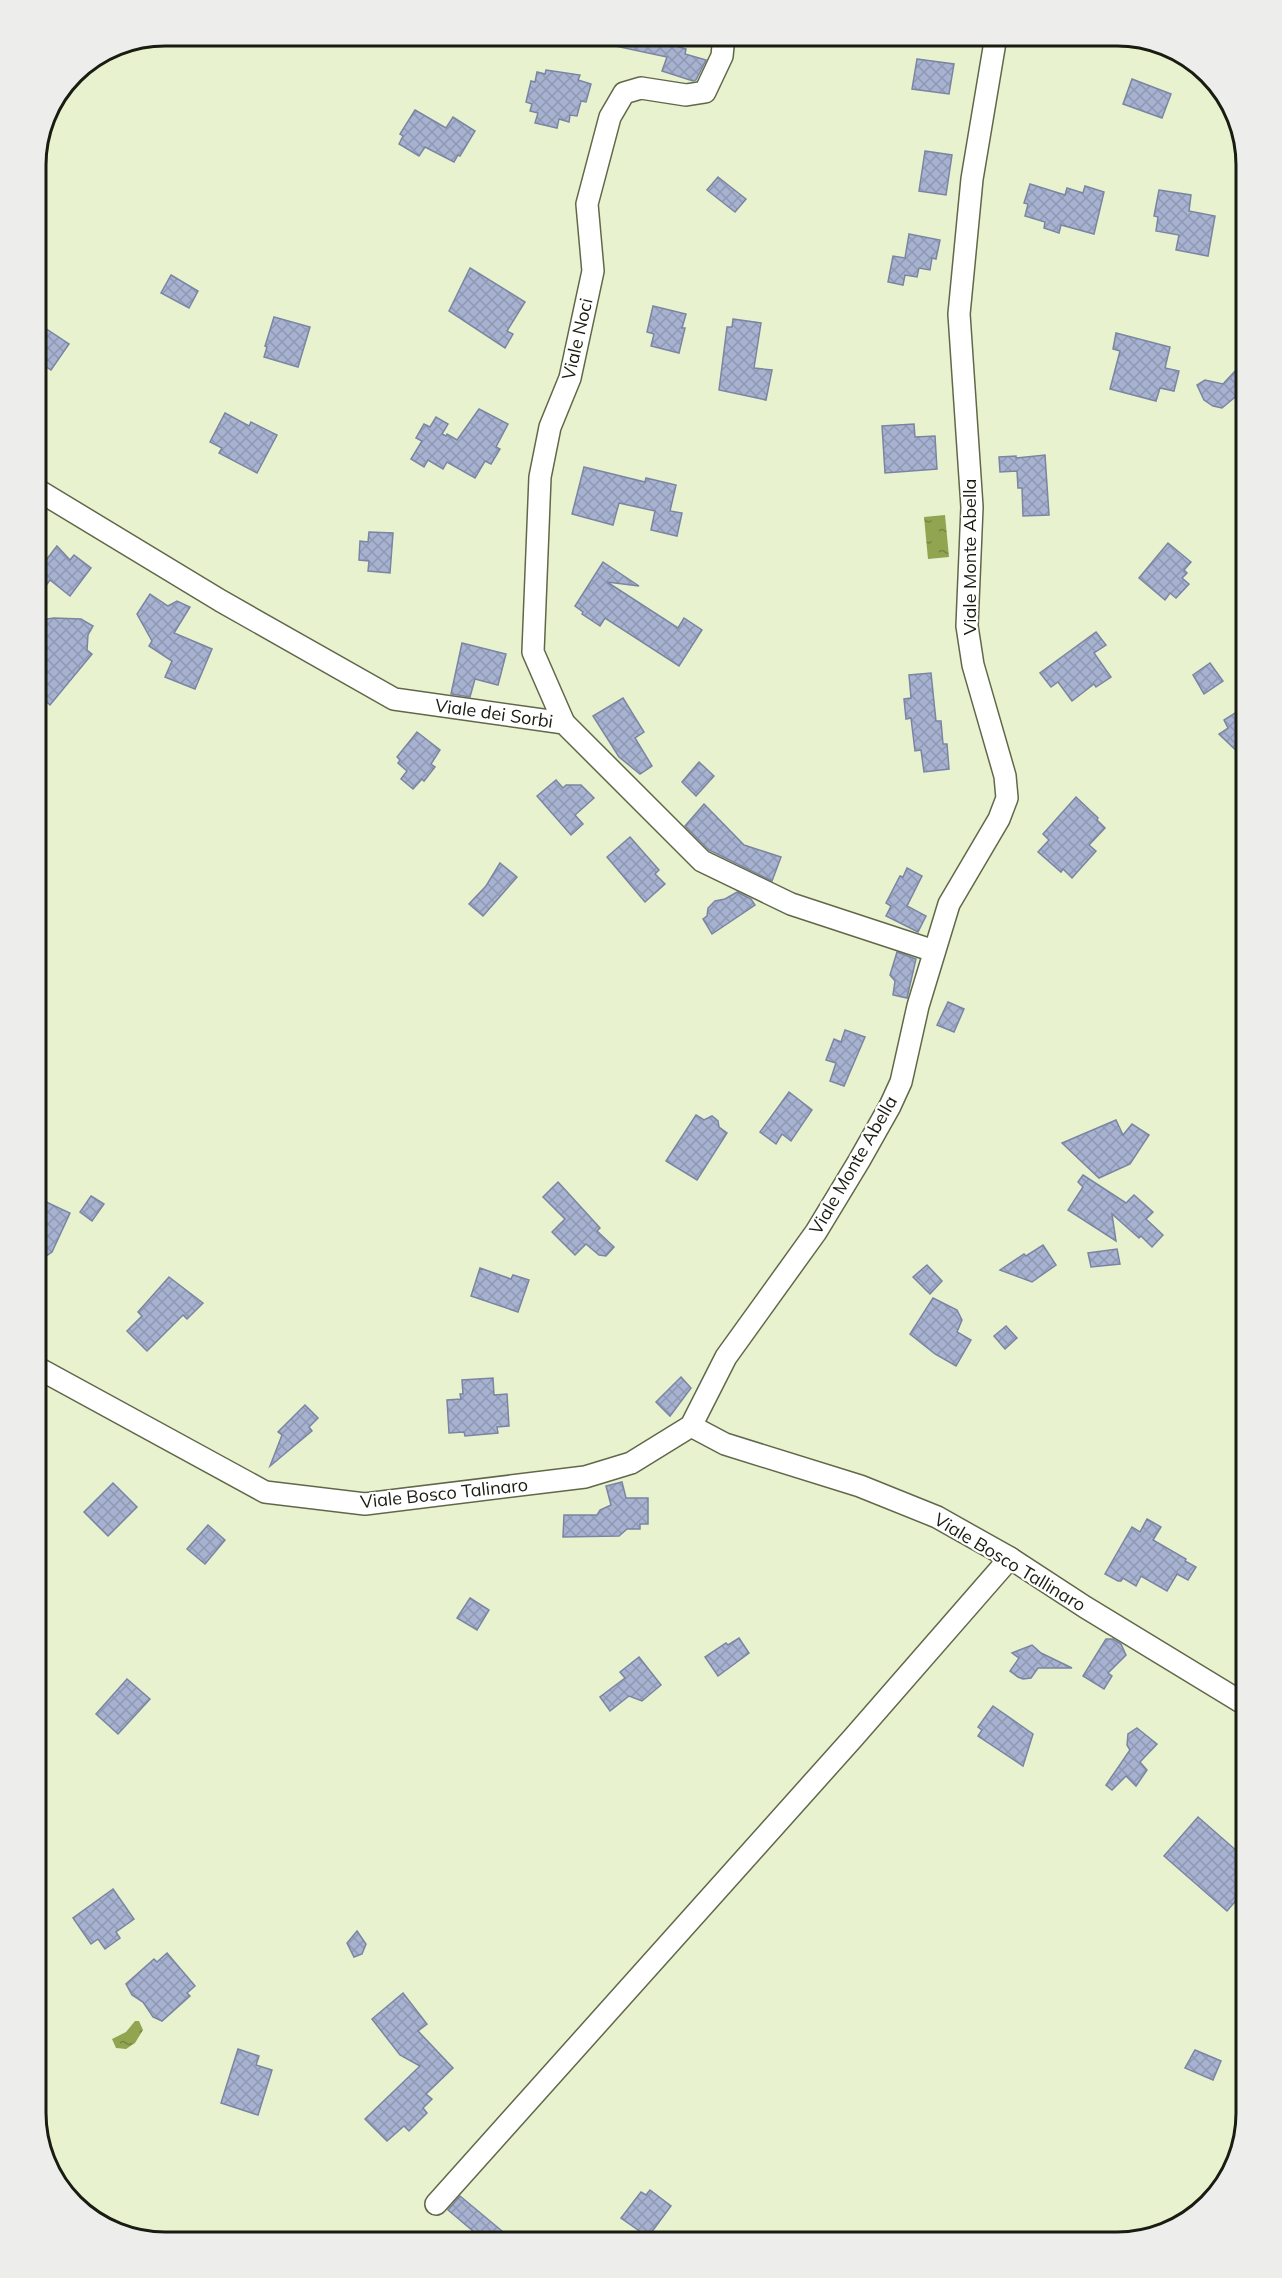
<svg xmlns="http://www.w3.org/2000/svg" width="1282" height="2278" viewBox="0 0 1282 2278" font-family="Mulish,sans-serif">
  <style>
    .water { fill: url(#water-ripples) }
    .building { fill: url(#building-cross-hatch); stroke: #7a85a2; stroke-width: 1.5 }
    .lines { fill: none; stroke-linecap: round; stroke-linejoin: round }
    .minor-casing { stroke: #60684a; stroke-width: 24 }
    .minor { stroke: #fff; stroke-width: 21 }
    .labels { text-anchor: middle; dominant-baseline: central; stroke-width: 4.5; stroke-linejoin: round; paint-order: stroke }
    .street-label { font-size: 18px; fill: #191c10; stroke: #fff }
    .rim { fill: none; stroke: #191c10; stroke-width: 3 }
  </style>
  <defs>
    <pattern id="water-ripples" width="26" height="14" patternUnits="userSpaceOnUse" patternTransform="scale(1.5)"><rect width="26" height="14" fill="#91a450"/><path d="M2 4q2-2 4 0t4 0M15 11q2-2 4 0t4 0" fill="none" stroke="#768541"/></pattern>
    <pattern id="building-cross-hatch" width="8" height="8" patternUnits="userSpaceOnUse" patternTransform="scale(1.5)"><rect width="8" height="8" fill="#a7b2d1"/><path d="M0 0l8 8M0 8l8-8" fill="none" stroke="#8f98b2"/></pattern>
  </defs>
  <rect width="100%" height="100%" fill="#e9f2cf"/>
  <g class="water">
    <polygon points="945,515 949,557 928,559 924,517"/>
    <polygon points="135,2021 139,2021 143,2030 135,2043 126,2049 116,2048 112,2039 126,2032"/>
  </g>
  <g class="building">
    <polygon points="602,36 643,36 686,49 685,54 706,60 696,80 693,81 662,71 667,57 601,43"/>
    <polygon points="917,59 954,64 949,94 912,89"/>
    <polygon points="546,70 580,75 578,80 591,84 586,102 581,101 577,116 570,115 569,122 559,119 557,128 535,123 538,113 530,111 532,104 526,102 531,81 535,82 537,72 545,74"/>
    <polygon points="1132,79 1171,94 1162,118 1123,104"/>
    <polygon points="415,110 446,128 453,117 475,131 460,156 458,155 454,162 425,147 419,156 399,144 403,136 400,134"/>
    <polygon points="925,151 952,155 946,195 919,191"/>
    <polygon points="718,177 746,199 735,212 707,190"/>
    <polygon points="1030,184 1065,195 1067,188 1083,193 1085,186 1104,192 1094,234 1061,225 1059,233 1044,228 1045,222 1025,216 1028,204 1024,203"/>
    <polygon points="1159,190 1191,195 1189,211 1215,216 1208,256 1176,250 1179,235 1156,231 1158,217 1154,216"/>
    <polygon points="909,234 940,240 936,259 932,258 930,270 919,268 917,277 905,275 903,285 888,282 893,256 905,258"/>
    <polygon points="470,268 525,302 507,331 513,334 505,348 449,311"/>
    <polygon points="171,275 198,291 189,308 161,293"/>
    <polygon points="653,306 686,314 682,328 685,328 679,353 651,346 654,334 647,332"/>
    <polygon points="274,317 310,327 298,367 264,357 267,347 265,346"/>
    <polygon points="733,319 761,323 754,368 772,370 766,400 719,390 727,327 732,327"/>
    <polygon points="36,322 69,344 51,370 36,360"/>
    <polygon points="1116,333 1170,347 1165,368 1179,371 1174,391 1160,388 1156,401 1110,389 1120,351 1113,349"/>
    <polygon points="1235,371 1246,383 1246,388 1222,408 1213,406 1204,400 1197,385 1205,380 1223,384"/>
    <polygon points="479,409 508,424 496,447 500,449 491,464 485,461 475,478 447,462 443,469 428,460 424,467 411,459 422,441 416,438 424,424 430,427 436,417 448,424 442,434 446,436 447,434 457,440"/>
    <polygon points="225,413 249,426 251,422 277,435 257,473 219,453 222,448 210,442"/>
    <polygon points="914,424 915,437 935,436 937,469 885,473 882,426"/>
    <polygon points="1045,455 1049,515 1023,516 1022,488 1018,488 1017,471 1000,472 999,457 1016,456 1016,458"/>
    <polygon points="584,467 645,482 646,478 676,485 670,511 682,513 677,536 651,530 655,511 619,503 613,525 572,514"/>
    <polygon points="369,532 393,533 390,573 368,571 369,561 359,560 360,541 368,542"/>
    <polygon points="1168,543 1191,562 1184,570 1187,573 1182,578 1189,584 1176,598 1170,593 1165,600 1139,578"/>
    <polygon points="57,546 70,560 74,555 91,568 70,596 50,580 36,599 36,573"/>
    <polygon points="603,562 639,586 607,582 678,628 684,618 702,630 679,666 605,618 600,626 582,614 583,612 575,606"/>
    <polygon points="150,594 168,606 177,601 190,607 174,633 212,649 195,689 165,677 172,661 149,646 152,641 137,614"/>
    <polygon points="54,618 81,619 93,626 88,635 87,650 92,654 50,705 36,692 36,627 47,619"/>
    <polygon points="1096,632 1106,645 1094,653 1111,677 1096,687 1094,684 1072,701 1058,682 1051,687 1040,673"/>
    <polygon points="462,643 506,654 498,685 475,679 470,697 451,694"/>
    <polygon points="1210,663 1223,681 1204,694 1193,675"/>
    <polygon points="931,673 936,721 941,721 943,744 947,744 949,769 924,772 921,750 915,751 911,718 906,719 904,699 911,698 909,675"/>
    <polygon points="623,698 644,732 635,738 652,766 640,774 619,757 593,716"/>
    <polygon points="1246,706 1246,760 1219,734 1228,728 1224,720"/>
    <polygon points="417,732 440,750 431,764 435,767 424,781 422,779 413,789 401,779 407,771 398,763 400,760 397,757"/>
    <polygon points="699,762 714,776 696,796 682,782"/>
    <polygon points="556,780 563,788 566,785 581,785 594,798 575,815 583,824 571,835 537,796"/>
    <polygon points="1076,797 1098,818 1097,820 1105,828 1089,845 1096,851 1072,878 1063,869 1061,872 1038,852 1049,840 1043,834"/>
    <polygon points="704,804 744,845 781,857 772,881 709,850 685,826"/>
    <polygon points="630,837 659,870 655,874 665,884 645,902 607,857"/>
    <polygon points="500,863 517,877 483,916 469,904 486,886"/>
    <polygon points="907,868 922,876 907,906 926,916 918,932 886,916 891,906 886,903 900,876 903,877"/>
    <polygon points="737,892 751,899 755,905 712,934 703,919 707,916 708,908 715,901 725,899"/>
    <polygon points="897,952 916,959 907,998 893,995 895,981 890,975"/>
    <polygon points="948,1002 964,1009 954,1032 937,1025"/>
    <polygon points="845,1030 865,1037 844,1086 830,1081 836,1063 826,1060 834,1039 841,1042"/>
    <polygon points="789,1092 812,1110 791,1141 782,1134 776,1144 760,1132"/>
    <polygon points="696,1115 704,1120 712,1116 718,1121 719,1127 727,1133 697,1180 666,1161"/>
    <polygon points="1116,1120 1123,1135 1132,1124 1149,1135 1130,1164 1099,1178 1062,1143"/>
    <polygon points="1083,1175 1126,1203 1134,1195 1153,1212 1146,1219 1163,1235 1152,1247 1141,1236 1139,1238 1112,1214 1116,1241 1068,1210 1083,1187 1078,1182"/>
    <polygon points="558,1182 600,1228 597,1231 614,1247 606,1256 599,1255 586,1244 575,1255 552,1232 565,1219 543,1197"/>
    <polygon points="91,1196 104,1204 92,1221 80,1212"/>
    <polygon points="44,1201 70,1213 52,1252 36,1263 36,1219"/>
    <polygon points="1043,1245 1056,1265 1032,1282 1000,1270 1024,1254 1026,1256"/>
    <polygon points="1117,1249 1120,1264 1091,1267 1088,1253"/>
    <polygon points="927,1265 942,1281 930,1294 913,1277"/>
    <polygon points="480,1268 511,1279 513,1275 529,1280 518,1312 471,1296"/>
    <polygon points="169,1277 203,1303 187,1319 183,1315 147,1351 127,1331 142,1316 138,1312"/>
    <polygon points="933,1298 957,1310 962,1320 957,1332 971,1340 956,1366 935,1354 910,1334"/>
    <polygon points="1006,1326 1017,1338 1005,1349 994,1336"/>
    <polygon points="681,1377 691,1388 670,1416 656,1402"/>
    <polygon points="493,1378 494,1395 507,1394 509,1426 497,1427 498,1433 465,1436 464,1432 449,1433 447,1400 461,1399 460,1394 463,1394 462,1380"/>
    <polygon points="305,1405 318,1418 309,1427 312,1431 270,1466 282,1435 278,1432"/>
    <polygon points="622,1482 626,1498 648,1498 648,1524 640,1524 640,1529 627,1529 619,1536 563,1537 564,1515 597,1515 600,1510 611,1505 606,1486"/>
    <polygon points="113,1483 137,1507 108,1536 84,1512"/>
    <polygon points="1147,1519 1161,1527 1153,1540 1186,1559 1185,1561 1196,1567 1188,1580 1177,1574 1167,1591 1141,1576 1136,1586 1123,1578 1121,1581 1118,1581 1105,1574 1132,1527 1140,1532"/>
    <polygon points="208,1525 225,1540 205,1564 187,1549"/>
    <polygon points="470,1598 489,1610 477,1630 457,1618"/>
    <polygon points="739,1638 749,1653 718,1676 705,1657 726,1643 728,1645"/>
    <polygon points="1106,1639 1113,1639 1121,1644 1126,1655 1108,1673 1112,1676 1104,1689 1083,1676"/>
    <polygon points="1032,1645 1041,1653 1072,1668 1038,1668 1031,1678 1023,1679 1018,1677 1010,1671 1019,1658 1012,1653"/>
    <polygon points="639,1657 661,1685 642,1701 629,1696 610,1711 600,1697 625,1678 620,1672"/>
    <polygon points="127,1679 150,1699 118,1734 96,1714"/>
    <polygon points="993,1706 1033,1734 1023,1766 978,1736 982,1730 978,1727"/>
    <polygon points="1137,1728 1157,1744 1140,1762 1147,1770 1136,1786 1126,1776 1112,1790 1106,1785 1130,1750 1127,1745 1128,1734"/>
    <polygon points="1198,1817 1246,1859 1246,1889 1227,1911 1164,1856"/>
    <polygon points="113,1889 134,1919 116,1932 120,1938 105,1949 98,1939 91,1944 73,1918"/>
    <polygon points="357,1931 366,1944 362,1954 354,1957 347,1943"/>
    <polygon points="167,1953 195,1986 187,1993 190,1996 162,2021 153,2017 143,2002 132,1995 126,1984 154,1959 157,1962"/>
    <polygon points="403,1993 427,2024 418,2031 453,2068 426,2094 432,2099 423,2108 427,2113 409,2131 404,2126 387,2141 365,2119 420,2066 400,2055 372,2019"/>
    <polygon points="238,2049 259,2056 256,2065 272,2070 258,2115 221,2103"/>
    <polygon points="1195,2050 1221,2061 1213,2080 1185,2068"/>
    <polygon points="650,2190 671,2206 648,2237 621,2218 641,2192 646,2195"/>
    <polygon points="460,2196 502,2231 492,2242 489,2242 480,2234 479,2236 448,2210"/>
  </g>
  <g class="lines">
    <g class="minor-casing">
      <g id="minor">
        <polyline points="36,489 221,601 394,699 564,723 702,861 791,904 934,951"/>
        <polyline points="564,723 533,652 540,477 550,427 570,378 593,271 587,204 610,117 624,93 641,88 686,95 705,92 722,56 724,36"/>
        <polyline points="36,1367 265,1492 365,1504 585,1477 631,1463 691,1426"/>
        <polyline points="691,1426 726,1357 816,1232 859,1161 890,1106 901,1082 918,1006 949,904 999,819 1007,798 1005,776 973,665 967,626 972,507 959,314 972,179 996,36"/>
        <polyline points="691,1426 725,1444 860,1486 937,1517 1010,1558 1085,1607 1246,1705"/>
        <polyline points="436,2204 853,1738 1010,1558"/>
      </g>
    </g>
    <use href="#minor" class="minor"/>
  </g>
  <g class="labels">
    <g class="street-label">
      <text transform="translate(577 339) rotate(-77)">Viale Noci</text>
      <text transform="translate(969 557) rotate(-90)">Viale Monte Abella</text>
      <text transform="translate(494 713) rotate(8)">Viale dei Sorbi</text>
      <text transform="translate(853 1165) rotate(-60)">Viale Monte Abella</text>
      <text transform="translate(444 1493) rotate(-6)">Viale Bosco Talinaro</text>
      <text transform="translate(1010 1562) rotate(31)">Viale Bosco Tallinaro</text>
    </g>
  </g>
  <path d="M0 0H1282V2278H0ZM165 46H1117A119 119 0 0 1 1236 165V2113A119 119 0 0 1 1117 2232H165A119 119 0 0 1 46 2113V165A119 119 0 0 1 165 46Z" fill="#ededec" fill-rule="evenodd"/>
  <path class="rim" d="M165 46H1117A119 119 0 0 1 1236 165V2113A119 119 0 0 1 1117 2232H165A119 119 0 0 1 46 2113V165A119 119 0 0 1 165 46Z"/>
</svg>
